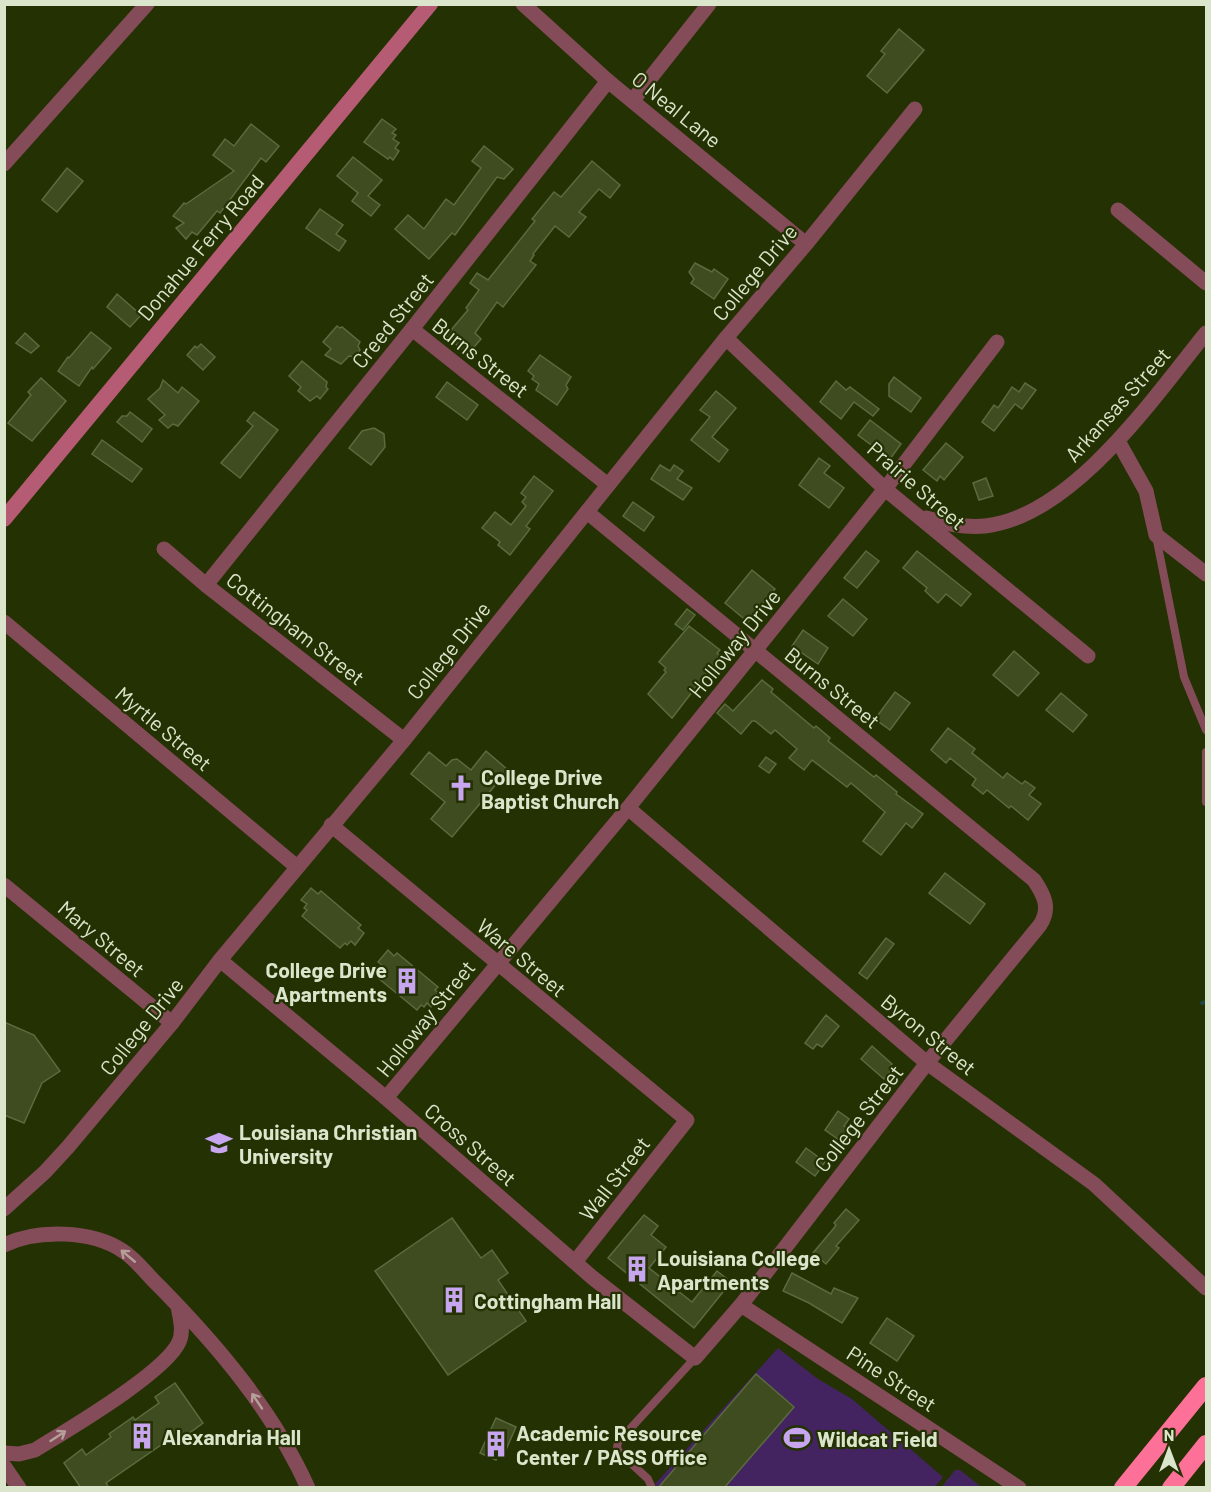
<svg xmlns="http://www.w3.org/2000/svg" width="1211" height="1492" viewBox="0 0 1211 1492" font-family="Barlow,sans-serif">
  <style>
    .grass { fill: url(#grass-tufts) }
    .pitch { fill: #432461 }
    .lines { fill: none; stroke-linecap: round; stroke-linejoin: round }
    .stream { stroke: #1f4742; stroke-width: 4 }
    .building { fill: #3e4c20; stroke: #5b6b3e; stroke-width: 1.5 }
    .service { stroke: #844b59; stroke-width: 8 }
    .minor { stroke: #844b59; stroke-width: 15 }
    .secondary { stroke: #b55b73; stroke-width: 16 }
    .motorway { stroke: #fd7098; stroke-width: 18 }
    .oneway { stroke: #b4a098 }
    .labels { text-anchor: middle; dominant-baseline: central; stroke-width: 4.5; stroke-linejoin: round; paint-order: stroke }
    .street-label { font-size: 21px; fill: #dbe5cc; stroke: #243103 }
    .poi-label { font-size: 21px; font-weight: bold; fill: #dbe5cc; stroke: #243103; text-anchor: start }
  </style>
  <defs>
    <pattern id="grass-tufts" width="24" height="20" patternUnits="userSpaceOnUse" patternTransform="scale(1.5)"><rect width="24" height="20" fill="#432461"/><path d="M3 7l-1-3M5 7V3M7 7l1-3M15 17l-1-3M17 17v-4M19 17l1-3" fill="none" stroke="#5e4476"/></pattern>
  </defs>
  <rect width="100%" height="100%" fill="#243103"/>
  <polygon class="grass" points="955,1470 960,1470 981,1487 941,1488"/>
  <polygon class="pitch" points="778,1348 818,1379 852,1399 943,1477 934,1488 658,1488 655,1484"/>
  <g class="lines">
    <polyline class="stream" points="1202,1003 1206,1002"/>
  </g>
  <g class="building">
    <polygon points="899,29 924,50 887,93 867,76 885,54 881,51"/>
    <polygon points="382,119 396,129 392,133 396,135 393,139 399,143 395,148 399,151 393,160 390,157 388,159 364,142"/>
    <polygon points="251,124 279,146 266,162 261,158 220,213 217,211 197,235 192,232 186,239 176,228 184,223 173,216 184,203 186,204 234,171 213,155 225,139 234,146"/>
    <polygon points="484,146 513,169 504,179 497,177 455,235 452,233 429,259 395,229 408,215 424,229 446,199 454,205 481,168 472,161"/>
    <polygon points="353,157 382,180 368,196 380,205 371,216 352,201 358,193 337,176"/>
    <polygon points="592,161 620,185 610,198 599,189 579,212 586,217 569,237 555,226 533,254 534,255 530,261 536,265 503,307 497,302 475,333 481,339 468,354 446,336 468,310 466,308 479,290 470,283 477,273 488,280 535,221 532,219 554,192 561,197"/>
    <polygon points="67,168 83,181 57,212 42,200"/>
    <polygon points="320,209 343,225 336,234 346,241 339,251 306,228"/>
    <polygon points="695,263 712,272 714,269 728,279 714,299 691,283 694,279 689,272"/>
    <polygon points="117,294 141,315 130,327 107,307"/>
    <polygon points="337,326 340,328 342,327 360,342 358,346 360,350 355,357 349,356 341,364 325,355 331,349 323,342"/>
    <polygon points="91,332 111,348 93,369 92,367 79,386 58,371 68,357 69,358"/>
    <polygon points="25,333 39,346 31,353 16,343"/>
    <polygon points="201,344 215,357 203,370 187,355 195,346 197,348"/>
    <polygon points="540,355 571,377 566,385 568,389 557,405 536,390 539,384 532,379 534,376 528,371"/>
    <polygon points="302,361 327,382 326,387 328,389 320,399 317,396 310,401 298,391 301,387 289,376"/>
    <polygon points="894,377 921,398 911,412 889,396 889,384"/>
    <polygon points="41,378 66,401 32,441 8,423 31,395 28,392"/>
    <polygon points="163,380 178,393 182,387 199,401 178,426 173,424 168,428 159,420 165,415 148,399 160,388"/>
    <polygon points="836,381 846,390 850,387 879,409 873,416 854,402 841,419 820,402"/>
    <polygon points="447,382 478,405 467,420 436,397"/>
    <polygon points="1025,383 1036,390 1022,409 1015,404 994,431 982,422 994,405 998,408 1012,387 1019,392"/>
    <polygon points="716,391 736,408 712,437 728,450 719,462 691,440 710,417 700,410"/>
    <polygon points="130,412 152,429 142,442 117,422 122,416 127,416"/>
    <polygon points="254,412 278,430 240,478 221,463 253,426 247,421"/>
    <polygon points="870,420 901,444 890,459 858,435"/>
    <polygon points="374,428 384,434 385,447 371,465 349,448 362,431"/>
    <polygon points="102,440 142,469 132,482 92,454"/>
    <polygon points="946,443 963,457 944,480 940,476 937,481 923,470"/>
    <polygon points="819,458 830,466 824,473 844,488 829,508 799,485"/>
    <polygon points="660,465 670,471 674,465 683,471 677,479 692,488 683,500 651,479"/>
    <polygon points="534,476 553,491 526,526 530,529 510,555 498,545 500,542 482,528 495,512 511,525 526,506 522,502 526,497 521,493"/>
    <polygon points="986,478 993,496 979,500 973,483"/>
    <polygon points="633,502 654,517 644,531 623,516"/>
    <polygon points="866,551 879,561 857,588 844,578"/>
    <polygon points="917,551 971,594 961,606 946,594 938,603 925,591 927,588 903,568"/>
    <polygon points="752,570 775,589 748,622 725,603"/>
    <polygon points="843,599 867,619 853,636 828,616"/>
    <polygon points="687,609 695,615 683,630 675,624"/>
    <polygon points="689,626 720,650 717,653 720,656 672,718 648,694 666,672 664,670 666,668 659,662"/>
    <polygon points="803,630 828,648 818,664 792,646"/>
    <polygon points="1014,651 1039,673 1018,696 993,675"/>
    <polygon points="762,680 773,689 771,692 777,697 814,728 816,726 830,738 828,741 874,777 876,775 897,792 896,794 923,814 912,828 906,823 881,855 863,841 885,812 851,783 847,787 812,760 804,770 789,758 797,749 775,730 771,734 755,721 752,721 741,734 717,713 725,704 733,711"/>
    <polygon points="895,692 910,703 890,730 875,719"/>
    <polygon points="1061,693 1087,715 1073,732 1046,710"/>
    <polygon points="948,728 975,749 972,753 1003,778 1007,773 1022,784 1025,781 1035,788 1029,795 1041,804 1028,820 1011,806 1009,808 987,790 983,794 972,785 976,779 950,758 946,763 931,750"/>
    <polygon points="486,751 508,770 452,837 431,819 445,802 411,774 429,752 446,766 452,760 457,759 471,770"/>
    <polygon points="766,757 776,764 769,773 759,766"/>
    <polygon points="945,873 985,904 970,924 929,893"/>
    <polygon points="311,888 318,894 321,891 361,925 358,928 364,933 355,945 351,941 347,945 345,943 340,948 302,916 307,910 304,908 307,904 301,900"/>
    <polygon points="886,938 894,944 867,979 859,973"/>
    <polygon points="388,950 394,956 397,953 438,987 435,990 441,995 431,1007 427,1003 424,1007 421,1005 417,1010 378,978 383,972 380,970 383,966 378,962"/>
    <polygon points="826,1015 839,1026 822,1047 817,1044 813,1049 805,1043"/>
    <polygon points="4,1022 34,1035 60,1071 42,1083 24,1123 4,1115"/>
    <polygon points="872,1046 892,1064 890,1066 892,1069 884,1079 861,1059"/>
    <polygon points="838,1111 849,1119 844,1126 850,1130 842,1142 825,1130"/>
    <polygon points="806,1148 825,1162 815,1176 796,1162"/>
    <polygon points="846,1209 859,1220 836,1246 839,1248 826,1264 813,1253 834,1228 836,1225 834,1223"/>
    <polygon points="644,1215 658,1226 651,1235 666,1247 649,1268 692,1302 717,1271 731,1282 694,1328 608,1258"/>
    <polygon points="452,1218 481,1258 492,1250 508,1273 498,1280 526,1321 448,1375 375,1271"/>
    <polygon points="792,1273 831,1294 834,1288 858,1298 842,1323 809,1303 783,1291"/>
    <polygon points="887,1318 914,1336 897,1361 870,1343"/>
    <polygon points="756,1374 794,1407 724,1488 658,1488"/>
    <polygon points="175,1383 203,1423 184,1437 180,1432 106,1483 109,1488 81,1488 64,1463 82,1449 86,1455 111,1437 109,1434 133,1417 135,1420 159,1403 155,1397"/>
    <polygon points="496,1418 516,1427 505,1452 501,1450 496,1460 480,1453"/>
  </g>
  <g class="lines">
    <g class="service">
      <polyline points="1156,536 1184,677 1206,730"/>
      <polyline points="1206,752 1206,802"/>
      <polyline points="652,1488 648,1479 620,1453 617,1448 618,1442 695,1358"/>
    </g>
    <g class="minor">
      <polyline points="523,4 608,81 806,244"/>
      <polyline points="633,100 709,4"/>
      <polyline points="4,164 147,4"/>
      <polyline points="1118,210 1206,283"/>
      <polyline points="412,329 608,485"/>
      <polyline points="726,338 885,489 1088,656"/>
      <polyline points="1118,441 1146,491 1156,535 1206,574"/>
      <path d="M926 518C946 524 965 528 985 526 1073 516 1154 397 1206 333"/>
      <polyline points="164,549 206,585 404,740"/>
      <polyline points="206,585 412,329 608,81"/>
      <polyline points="4,622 297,867"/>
      <polyline points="628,808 927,1063 1094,1184 1206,1288"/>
      <polyline points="331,825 687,1120 575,1262"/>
      <polyline points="4,885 172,1023"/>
      <path d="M220 960 386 1098 593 1278 695 1358 741 1305 927 1063 1040 925C1051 908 1044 895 1034 880L587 512"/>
      <polyline points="386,1098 628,808 885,489 997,342"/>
      <polyline points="4,1209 45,1172 68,1147 172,1023 220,960 404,740 726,338 806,244 915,109"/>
      <path d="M4 1245C37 1229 92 1230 123 1251 137 1260 147 1275 159 1286 217 1345 274 1412 308 1488"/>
      <polyline points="741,1305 1019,1488"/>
      <path d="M4 1453 19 1454 35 1450C67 1430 165 1373 179 1342 184 1331 180 1318 178 1306"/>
      <polyline points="4,1466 19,1488"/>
    </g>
    <polyline class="secondary" points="4,519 430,4"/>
    <g class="motorway">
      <polyline points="1123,1488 1206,1386"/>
      <polyline points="1171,1488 1206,1444"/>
    </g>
  </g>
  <defs><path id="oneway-shaft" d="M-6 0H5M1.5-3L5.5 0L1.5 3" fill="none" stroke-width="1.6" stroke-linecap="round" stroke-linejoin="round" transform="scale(1.5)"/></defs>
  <g class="oneway">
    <use href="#oneway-shaft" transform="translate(128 1256) rotate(-140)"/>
    <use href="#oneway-shaft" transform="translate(257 1401) rotate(-124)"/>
    <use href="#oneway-shaft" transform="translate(58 1436) rotate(-33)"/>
  </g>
  <defs>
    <g id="church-bare" transform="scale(2.07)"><path d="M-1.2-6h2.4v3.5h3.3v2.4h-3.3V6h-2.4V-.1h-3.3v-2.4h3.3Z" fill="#c7a6ef" stroke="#243103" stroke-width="2.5" paint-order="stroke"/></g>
    <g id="building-bare" transform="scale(2.07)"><path d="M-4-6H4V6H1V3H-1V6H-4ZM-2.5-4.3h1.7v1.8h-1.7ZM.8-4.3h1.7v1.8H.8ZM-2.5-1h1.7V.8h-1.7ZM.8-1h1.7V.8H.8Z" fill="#c7a6ef" stroke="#243103" stroke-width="2.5" paint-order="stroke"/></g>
    <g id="university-bare" transform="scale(2.07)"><path d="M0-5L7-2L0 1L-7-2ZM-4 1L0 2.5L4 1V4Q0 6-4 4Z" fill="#c7a6ef" stroke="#243103" stroke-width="2.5" paint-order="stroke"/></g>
    <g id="stadium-bare" transform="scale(2.07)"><path d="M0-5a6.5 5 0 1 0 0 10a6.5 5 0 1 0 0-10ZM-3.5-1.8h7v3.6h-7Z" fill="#c7a6ef" stroke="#243103" stroke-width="2.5" paint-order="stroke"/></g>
  </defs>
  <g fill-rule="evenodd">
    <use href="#church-bare" x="461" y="788"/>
    <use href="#building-bare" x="407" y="981"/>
    <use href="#university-bare" x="219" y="1143"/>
    <use href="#building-bare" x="637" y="1269"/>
    <use href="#building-bare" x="454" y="1300"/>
    <use href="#building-bare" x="142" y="1436"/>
    <use href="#stadium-bare" x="797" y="1438"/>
    <use href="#building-bare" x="496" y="1444"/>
  </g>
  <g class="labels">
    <g class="street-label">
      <text transform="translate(677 109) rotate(39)">O Neal Lane</text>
      <text transform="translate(200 247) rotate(-50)">Donahue Ferry Road</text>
      <text transform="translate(754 272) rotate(-50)">College Drive</text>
      <text transform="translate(392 320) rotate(-51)">Creed Street</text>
      <text transform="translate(481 357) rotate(38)">Burns Street</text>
      <text transform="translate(1117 404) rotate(-48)">Arkansas Street</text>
      <text transform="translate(917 485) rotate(41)">Prairie Street</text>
      <text transform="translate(296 628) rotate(38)">Cottingham Street</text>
      <text transform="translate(734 643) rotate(-51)">Holloway Drive</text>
      <text transform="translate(448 650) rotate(-51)">College Drive</text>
      <text transform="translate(833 687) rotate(39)">Burns Street</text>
      <text transform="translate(164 728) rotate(40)">Myrtle Street</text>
      <text transform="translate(102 938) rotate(40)">Mary Street</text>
      <text transform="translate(522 957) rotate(40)">Ware Street</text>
      <text transform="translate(425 1018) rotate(-51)">Holloway Street</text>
      <text transform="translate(141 1026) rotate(-51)">College Drive</text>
      <text transform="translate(929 1034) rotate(39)">Byron Street</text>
      <text transform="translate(858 1118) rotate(-52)">College Street</text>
      <text transform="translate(471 1144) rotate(41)">Cross Street</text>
      <text transform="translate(614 1178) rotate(-52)">Wall Street</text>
      <text transform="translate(892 1378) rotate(33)">Pine Street</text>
    </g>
    <g class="poi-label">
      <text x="481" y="776">College Drive<tspan x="481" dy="24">Baptist Church</tspan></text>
      <text x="387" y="969" text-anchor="end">College Drive<tspan x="387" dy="24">Apartments</tspan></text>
      <text x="239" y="1131">Louisiana Christian<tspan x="239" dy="24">University</tspan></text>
      <text x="657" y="1257">Louisiana College<tspan x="657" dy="24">Apartments</tspan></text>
      <text x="474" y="1300">Cottingham Hall</text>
      <text x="516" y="1432">Academic Resource<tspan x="516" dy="24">Center / PASS Office</tspan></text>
      <text x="162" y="1436">Alexandria Hall</text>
      <text x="817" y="1438">Wildcat Field</text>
    </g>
  </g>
  <rect width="1211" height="1492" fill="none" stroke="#dbe5cc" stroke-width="12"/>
  <g transform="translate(1169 1450)" stroke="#243103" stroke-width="4.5" paint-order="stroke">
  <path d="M0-4.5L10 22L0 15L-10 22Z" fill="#dbe5cc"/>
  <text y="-9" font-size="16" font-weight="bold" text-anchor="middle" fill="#dbe5cc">N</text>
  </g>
</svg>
